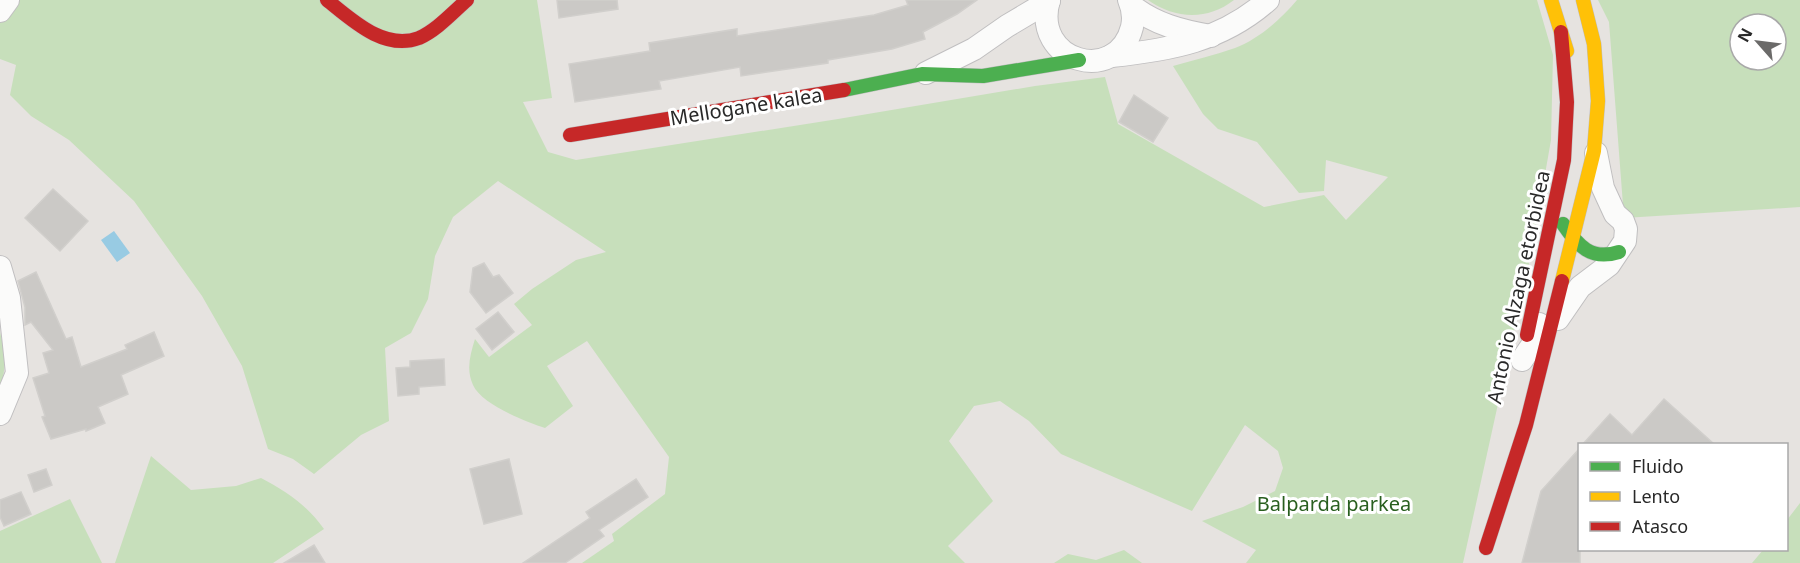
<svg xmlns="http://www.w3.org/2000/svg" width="1800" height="563" viewBox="0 0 1800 563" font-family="'Noto Sans',sans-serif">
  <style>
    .green { fill: #c7dfbb; fill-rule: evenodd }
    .water { fill: #98cbe3 }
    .building { fill: #cbc9c6; stroke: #d1cfcc; stroke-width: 1.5 }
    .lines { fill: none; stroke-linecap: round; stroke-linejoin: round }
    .street-casing { stroke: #c0bfc0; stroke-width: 24 }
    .fast-casing { stroke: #c0bfc0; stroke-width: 15 }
    .slow-casing { stroke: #c0bfc0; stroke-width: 15 }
    .jam-casing { stroke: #c0bfc0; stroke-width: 15 }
    .street { stroke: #fbfbfa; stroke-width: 22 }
    .fast { stroke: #4caf50; stroke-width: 14 }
    .slow { stroke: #ffc107; stroke-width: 14 }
    .jam { stroke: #c62828; stroke-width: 14 }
    .labels { text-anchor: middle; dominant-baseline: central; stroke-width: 6; stroke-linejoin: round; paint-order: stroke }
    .street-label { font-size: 20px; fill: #292929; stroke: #fff }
    .park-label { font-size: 20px; fill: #295f1f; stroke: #fff }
  </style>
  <rect width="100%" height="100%" fill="#e6e3e0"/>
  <g class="green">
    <path d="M0 0H537L552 98 523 102 548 152 576 160 838 119 1035 86 1105 77 1118 124 1264 207 1324 195 1346 220 1388 177 1326 160 1324 191 1299 193 1257 142 1218 129 1203 114 1173 66C1193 60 1215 55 1235 48 1259 39 1281 19 1297 0H1537L1553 55 1551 140 1531 254 1463 563H1246L1256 550 1202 521 1243 507 1275 491 1283 468 1278 451 1245 425 1192 511 1061 454 1029 421 1000 401 974 406 949 441 993 501 948 546 965 563H582L614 541 612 534 665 494 669 457 587 341 547 366 573 406 545 428C526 422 481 404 473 385 466 370 470 355 475 339L489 357 532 325 514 304 532 289 576 260 606 252 498 181 453 217 435 256 428 299 411 333 385 348 389 421 361 435 314 474 293 459 268 449 242 366 202 296 134 201 69 140 31 116 10 95 16 65 0 59Z"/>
    <path d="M1148 0H1234C1207 21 1175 19 1148 0Z"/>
    <path d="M1598 0H1800V207L1624 218 1609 22ZM1740 24H1776V60H1740Z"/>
    <path d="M0 332C5 353 7 368 0 388Z"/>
    <path d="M151 456 191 490 236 486 261 478C286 491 307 505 324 529L273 563H115Z"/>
    <polygon points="70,499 102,563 0,563 0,531"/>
    <polygon points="1800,503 1800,563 1752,563 1763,550 1786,550 1787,520"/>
    <polygon points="1124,550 1142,563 1054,563 1068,554 1096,560"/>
  </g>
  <polygon class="water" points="114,231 130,253 117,262 101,240"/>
  <g class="building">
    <polygon points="557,0 617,0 618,9 559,18"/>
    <polygon points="906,0 977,0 957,14 923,32 925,39 892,49 828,60 828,63 741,76 740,67 659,81 661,89 575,102 569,64 650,51 649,43 737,29 737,36 874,15 908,5"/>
    <polygon points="1134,95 1168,118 1153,142 1119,122"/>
    <polygon points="53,189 88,221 60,251 25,218"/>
    <polygon points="484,263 493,277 499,275 513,293 486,313 470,292 473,268"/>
    <polygon points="36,272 66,339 72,337 81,367 127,349 125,345 154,332 164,356 121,375 128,394 98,407 105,423 86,431 86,429 51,439 42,417 45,416 33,378 49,373 43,353 53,350 31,322 25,325 25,307 18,281"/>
    <polygon points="498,312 514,332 492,350 476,329"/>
    <polygon points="444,359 445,385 419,387 419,394 398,396 396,368 410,367 410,361"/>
    <polygon points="1664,399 1714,444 1583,444 1610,414 1632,435"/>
    <polygon points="1580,448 1580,563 1522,563 1541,491"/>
    <polygon points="509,459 522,514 484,524 470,469"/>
    <polygon points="46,469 52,485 34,492 28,475"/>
    <polygon points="636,479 648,497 599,530 604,536 565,563 523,563 590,518 586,512"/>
    <polygon points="21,492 31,514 4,526 0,517 0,500"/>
    <polygon points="314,545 325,563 284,563"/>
  </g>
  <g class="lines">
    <g class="street-casing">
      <g id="street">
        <path d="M1049 0C1031 62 1117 86 1132 27 1134 18 1133 9 1129 0"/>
        <path d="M1132 6C1155 24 1181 31 1211 36"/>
        <polyline points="0,11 8,0"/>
        <path d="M1111 56C1170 50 1222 41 1268 0"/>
        <polyline points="926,73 974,49 1007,26 1049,1"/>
        <polyline points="0,267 9,298 17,373 0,414"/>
        <polyline points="1558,319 1580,287 1609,265 1625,241 1626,229 1623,221 1615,214 1603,188 1596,153"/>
        <polyline points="1522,360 1535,341 1539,324"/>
      </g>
    </g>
    <g class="fast-casing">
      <g id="fast">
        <polyline points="844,90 922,74 983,76 1079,60"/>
        <path d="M1563 224C1578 246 1591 261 1619 252"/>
      </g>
    </g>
    <g class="slow-casing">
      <g id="slow">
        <polyline points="1551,0 1567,51"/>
        <polyline points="1562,281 1594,151 1598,101 1594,44 1583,0"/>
      </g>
    </g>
    <g class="jam-casing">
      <g id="jam">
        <path d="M327 0C352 20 384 51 419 38 437 30 452 13 467 0"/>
        <polyline points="570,135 844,90"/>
        <polyline points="1527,335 1564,160 1567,102 1561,32"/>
        <polyline points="1486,548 1526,425 1562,281"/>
      </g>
    </g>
    <use href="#street" class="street"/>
    <use href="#fast" class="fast"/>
    <use href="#slow" class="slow"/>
    <use href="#jam" class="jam"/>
  </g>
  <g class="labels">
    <g class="street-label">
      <text transform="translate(746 106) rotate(-9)">Mellogane kalea</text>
      <text transform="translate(1518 287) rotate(-78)">Antonio Alzaga etorbidea</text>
    </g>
    <g class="park-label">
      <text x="1334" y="503">Balparda parkea</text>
    </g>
  </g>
  <rect x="1578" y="443" width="210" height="108" fill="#ffffff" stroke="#a9a9a9" stroke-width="1.5"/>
  <rect x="1590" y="462" width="30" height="9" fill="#4caf50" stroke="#a9a9a9" stroke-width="1.5"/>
  <text x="1632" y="473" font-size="18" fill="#292929">Fluido</text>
  <rect x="1590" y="492" width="30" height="9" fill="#ffc107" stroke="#a9a9a9" stroke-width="1.5"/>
  <text x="1632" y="503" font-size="18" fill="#292929">Lento</text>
  <rect x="1590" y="522" width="30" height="9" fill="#c62828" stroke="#a9a9a9" stroke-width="1.5"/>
  <text x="1632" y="533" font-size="18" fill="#292929">Atasco</text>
  <g transform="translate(1758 42) rotate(298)"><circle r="28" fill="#ffffff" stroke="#a9a9a9" stroke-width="1.5"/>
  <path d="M0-4.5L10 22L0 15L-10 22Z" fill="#6b6a69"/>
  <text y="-9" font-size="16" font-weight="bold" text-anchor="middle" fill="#292929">N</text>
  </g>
</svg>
